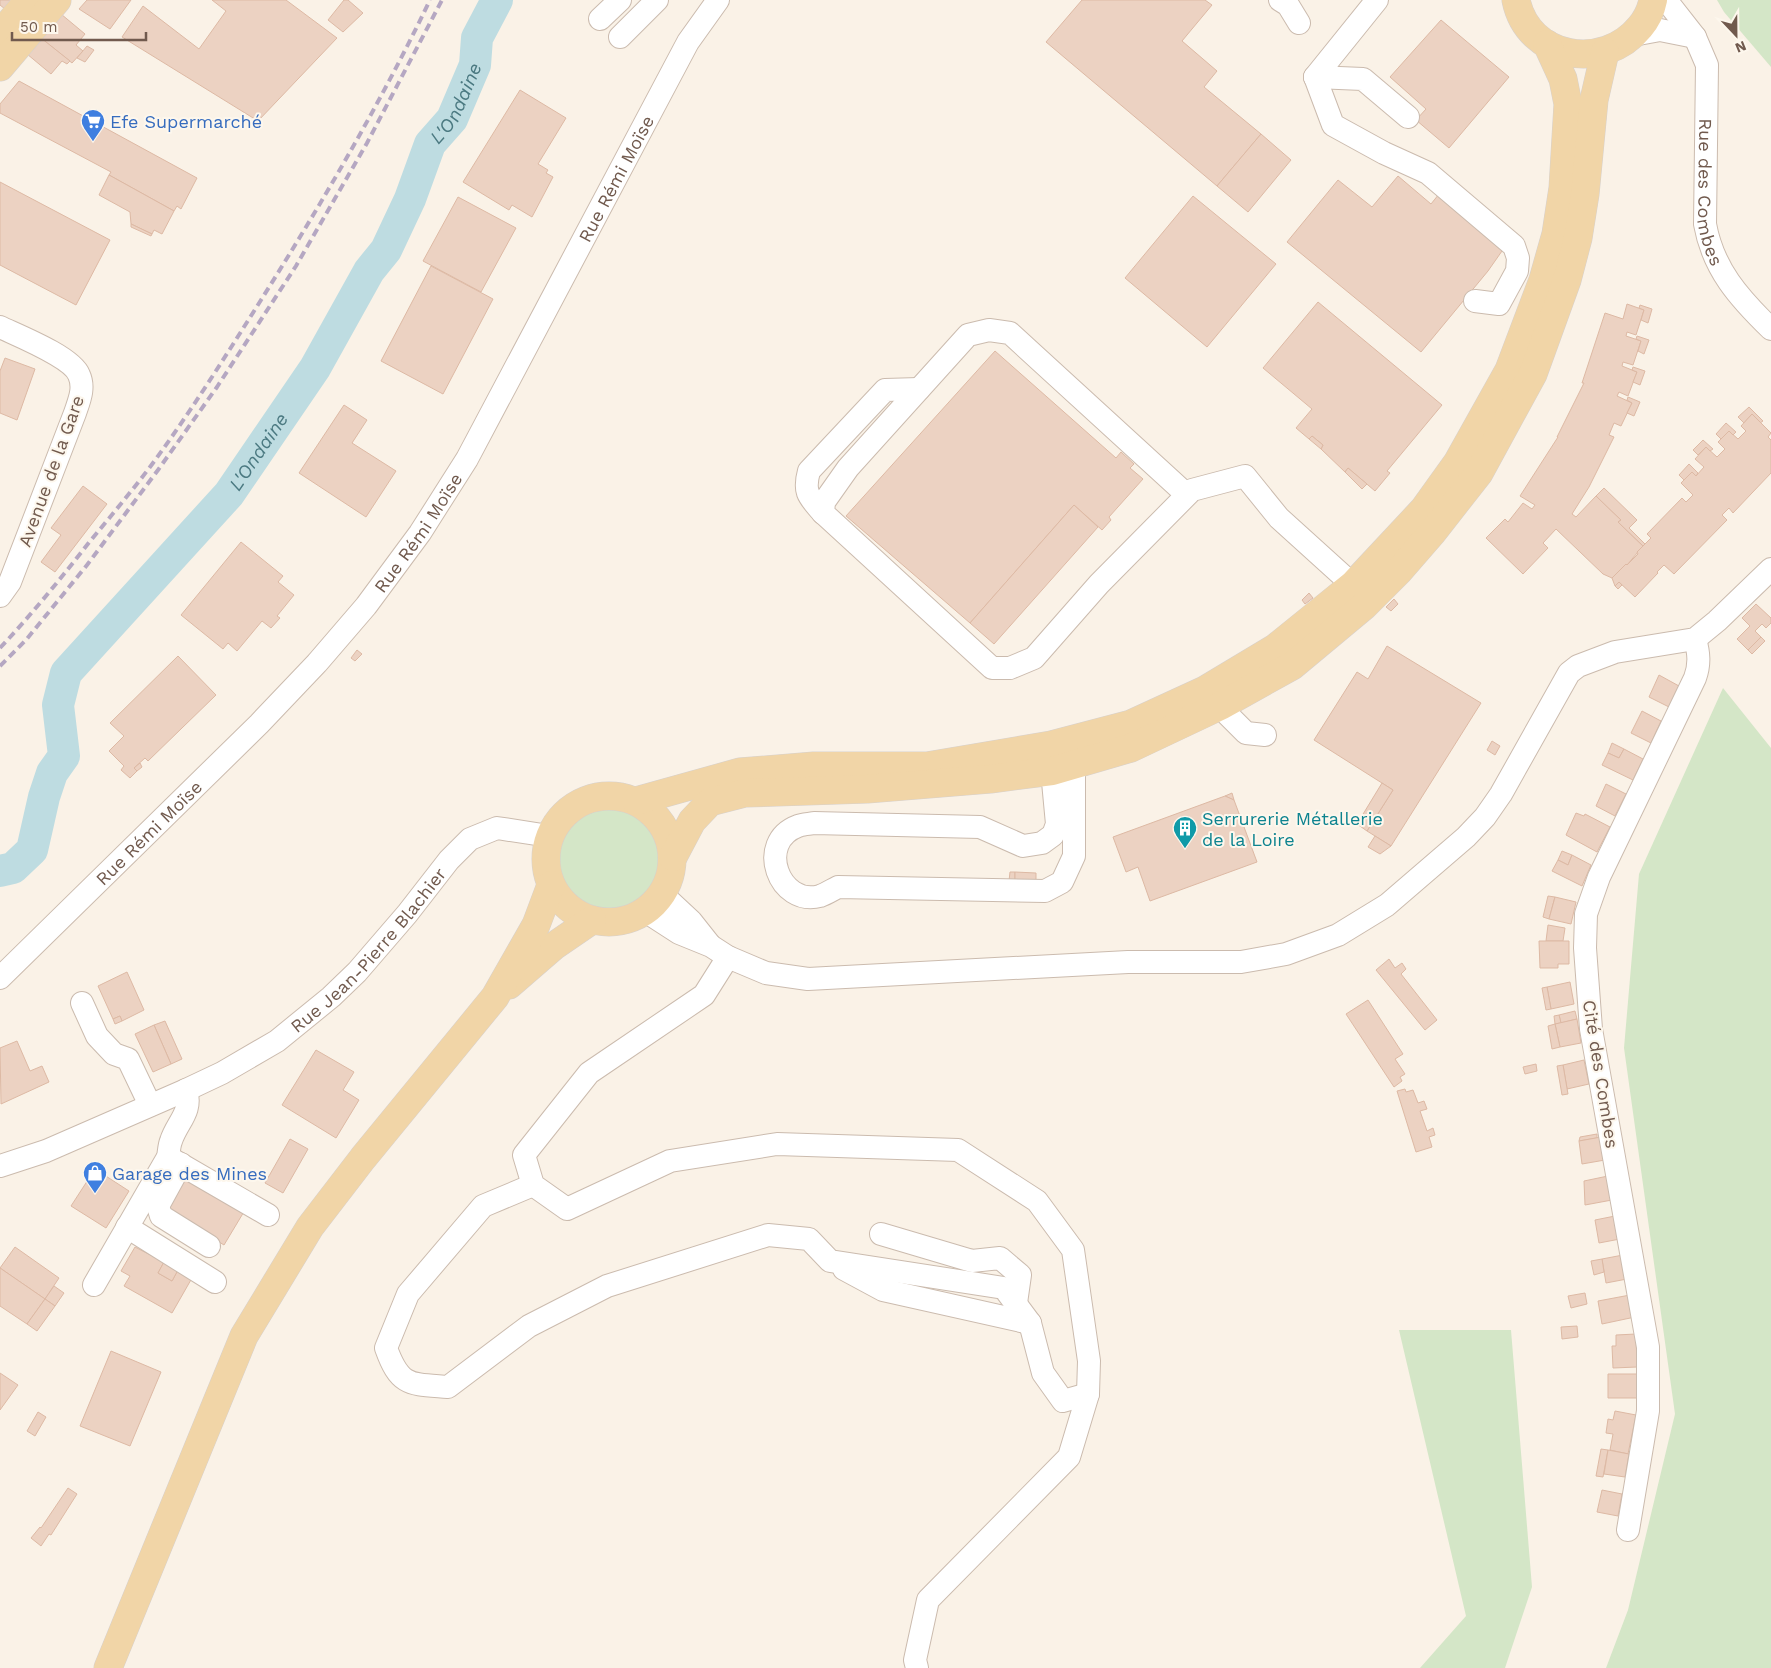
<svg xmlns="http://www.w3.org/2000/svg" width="1771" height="1668" viewBox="0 0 1771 1668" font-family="'Work Sans',sans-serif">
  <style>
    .green { fill: #d4e6c7 }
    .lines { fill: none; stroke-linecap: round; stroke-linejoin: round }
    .river { stroke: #bedce1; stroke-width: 32 }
    .building { fill: #ecd2c2; stroke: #ddb9a4 }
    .minor-casing { stroke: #cbbbae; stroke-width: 24 }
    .major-casing { stroke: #d7d1cd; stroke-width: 29 }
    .minor { stroke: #fff; stroke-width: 22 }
    .major { stroke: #f1d5a7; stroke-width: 28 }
    .rail { stroke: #b5a7c2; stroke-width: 4; stroke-dasharray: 8 5; stroke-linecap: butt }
    .labels { text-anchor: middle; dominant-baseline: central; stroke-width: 4; stroke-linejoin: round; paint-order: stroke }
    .shop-label { font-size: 18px; fill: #366cbe; stroke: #fdf7ed; text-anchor: start }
    .street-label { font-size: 18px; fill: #715a4e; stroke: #fdf7ed }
    .culture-label { font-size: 18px; fill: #0d838f; stroke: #fdf7ed; text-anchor: start }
    .water-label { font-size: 19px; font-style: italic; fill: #4b7981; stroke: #fdf7ed }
  </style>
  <rect width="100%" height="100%" fill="#faf2e7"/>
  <g class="green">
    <polygon points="1717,0 1771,0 1771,67 1724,12"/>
    <polygon points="1723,688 1771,748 1771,1668 1606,1668 1628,1610 1675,1414 1624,1048 1639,874"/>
    <circle cx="610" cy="859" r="54"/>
    <polygon points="1399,1330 1511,1330 1532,1587 1505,1668 1420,1668 1466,1616"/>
  </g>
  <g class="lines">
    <path class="river" id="s1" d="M0 871 13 868 32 850 44 797 52 773 64 756 58 705 66 673 229 494 315 368 369 271 386 250 410 199 430 144 452 119 475 65 477 38 497 0"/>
  </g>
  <g class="building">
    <polygon points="0,0 13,0 5,9 0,5"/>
    <polygon points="87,0 131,0 110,29 79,9"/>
    <polygon points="212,0 286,0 337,38 258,121 122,37 143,6 199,49 226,11"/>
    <polygon points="344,0 348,0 363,13 343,32 328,20"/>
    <polygon points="1082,0 1205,0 1212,5 1182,41 1217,71 1204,87 1261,134 1217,186 1046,42"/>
    <polygon points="61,14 85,34 76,45 83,51 72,63 41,38"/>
    <polygon points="1441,20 1509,77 1449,148 1416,120 1426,109 1390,77"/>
    <polygon points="41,38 70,61 67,64 62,61 51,74 27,54"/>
    <polygon points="87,46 94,50 85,62 77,58"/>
    <polygon points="19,81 197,178 181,209 177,206 174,211 109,175 111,172 0,113 0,104"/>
    <polygon points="520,90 566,118 538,164 548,170 546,173 553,177 532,217 512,205 509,210 463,182"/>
    <polygon points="1261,134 1291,160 1248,212 1217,186"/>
    <polygon points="109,175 174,211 162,234 154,230 152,234 131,224 130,212 99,195"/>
    <polygon points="1398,176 1431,204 1439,194 1469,219 1502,251 1488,271 1421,352 1287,242 1338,180 1372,207"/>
    <polygon points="0,182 110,240 76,305 0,265"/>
    <polygon points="1193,196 1276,264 1207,347 1125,278"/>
    <polygon points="458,197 516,228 481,292 423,261"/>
    <polygon points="131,224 152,234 151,236 131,227"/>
    <polygon points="431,266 493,299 443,394 381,361"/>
    <polygon points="1318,302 1442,405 1387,471 1390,473 1375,491 1348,468 1345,472 1321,449 1323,445 1312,436 1309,439 1296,428 1312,409 1263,368"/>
    <polygon points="1627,304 1644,310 1636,335 1627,332 1626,336 1641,341 1633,365 1623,362 1622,366 1637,372 1628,396 1619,392 1617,396 1632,403 1621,426 1614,423 1609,435 1614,437 1589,487 1572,514 1576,517 1596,496 1621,520 1618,522 1643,546 1627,565 1626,564 1612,578 1603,574 1556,529 1543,543 1548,548 1523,574 1486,538 1505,519 1508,522 1523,503 1532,509 1535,505 1520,496 1558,437 1557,437 1584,383 1582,383 1605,313 1623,319"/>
    <polygon points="1640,305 1652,309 1648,323 1641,320 1644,310 1639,308"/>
    <polygon points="1637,336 1649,340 1644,354 1638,351 1641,341 1636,339"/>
    <polygon points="995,351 1116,458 1121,452 1134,464 1130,468 1143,479 1109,517 1111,520 1102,530 1074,505 970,623 846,516"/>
    <polygon points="5,358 35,369 17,420 0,413 0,371"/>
    <polygon points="1633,367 1645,371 1640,385 1633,382 1637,372 1632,370"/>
    <polygon points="1628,397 1640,402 1634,416 1627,413 1632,403 1627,400"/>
    <polygon points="344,405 367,420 352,443 396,471 366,517 299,473"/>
    <polygon points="1749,407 1763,421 1760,423 1752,414 1744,423 1738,417"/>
    <polygon points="1752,414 1771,433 1768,437 1771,440 1771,473 1733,513 1729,508 1722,515 1727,520 1674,574 1664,565 1657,572 1658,573 1635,597 1619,582 1615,586 1612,578 1626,564 1627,565 1638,554 1637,552 1651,538 1647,534 1682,498 1686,502 1693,495 1681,483 1692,472 1696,476 1704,467 1695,459 1706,447 1717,457 1725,449 1718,442 1729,431 1738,439 1746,431 1741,426"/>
    <polygon points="1726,423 1736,432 1733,435 1729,431 1721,439 1716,434"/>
    <polygon points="1312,436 1323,445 1321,449 1309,439"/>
    <polygon points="1703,440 1713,449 1710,451 1706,447 1698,455 1693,450"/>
    <polygon points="1689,464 1698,473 1696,476 1692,472 1684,480 1679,475"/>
    <polygon points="1348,468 1367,484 1362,489 1345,472"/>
    <polygon points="83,486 107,504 55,572 41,562 61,535 51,528"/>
    <polygon points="1604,488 1637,520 1629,528 1645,544 1643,546 1618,522 1621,520 1596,496"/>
    <polygon points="1074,505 1098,527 994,644 970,623"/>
    <polygon points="241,542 283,576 278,582 294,595 277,616 280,618 271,628 262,621 237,651 228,643 223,649 181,615"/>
    <polygon points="1619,582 1622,585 1618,589 1615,586"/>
    <polygon points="1309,593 1313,598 1305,604 1302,600"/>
    <polygon points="1394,599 1398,604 1391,611 1386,607"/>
    <polygon points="1756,604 1771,618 1771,623 1766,628 1762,624 1755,631 1761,637 1748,650 1737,639 1750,626 1742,618"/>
    <polygon points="1761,637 1765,641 1752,654 1748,650"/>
    <polygon points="1387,646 1481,703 1391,846 1367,831 1393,790 1314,740 1357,672 1368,679"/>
    <polygon points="357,650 362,654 355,661 351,658"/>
    <polygon points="178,656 216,695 148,761 145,758 134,768 137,771 130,778 121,770 124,766 109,751 124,736 110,723"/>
    <polygon points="1659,675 1679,686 1669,707 1649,697"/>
    <polygon points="1642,711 1661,721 1651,743 1631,733"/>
    <polygon points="1492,741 1500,746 1495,755 1487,750"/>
    <polygon points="1612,743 1624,749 1619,758 1608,753"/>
    <polygon points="1624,749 1643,759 1633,780 1602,765 1608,753 1619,758"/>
    <polygon points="140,763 142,767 137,771 134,768"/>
    <polygon points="1382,783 1393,790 1367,831 1357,824"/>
    <polygon points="1606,784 1626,794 1615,816 1596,806"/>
    <polygon points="1232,793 1234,800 1225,796"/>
    <polygon points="1225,796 1234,800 1257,862 1150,901 1138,867 1126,872 1113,837"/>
    <polygon points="1576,813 1584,816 1585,814 1610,827 1597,852 1566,835"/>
    <polygon points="1375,836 1391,846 1380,854 1368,847"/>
    <polygon points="1562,851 1572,855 1568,865 1558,860"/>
    <polygon points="1572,855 1591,865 1582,886 1552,871 1558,860 1568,865"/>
    <polygon points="1010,872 1015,872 1015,881 1009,881"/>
    <polygon points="1015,872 1036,873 1036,882 1015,881"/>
    <polygon points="1548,896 1555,897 1549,919 1543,917"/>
    <polygon points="1555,897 1576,902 1571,924 1549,919"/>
    <polygon points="1548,925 1565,928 1563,941 1546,941"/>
    <polygon points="1539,941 1569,941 1569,964 1558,964 1558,968 1540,968"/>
    <polygon points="1389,959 1395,968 1402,963 1406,969 1401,974 1437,1020 1425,1030 1376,970"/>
    <polygon points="127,972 144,1010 122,1021 120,1016 113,1019 98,986"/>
    <polygon points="1570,982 1574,1004 1551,1009 1547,987"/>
    <polygon points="1547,987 1551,1009 1546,1010 1542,988"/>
    <polygon points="1368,1000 1403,1054 1395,1059 1405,1074 1400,1077 1402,1081 1394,1087 1346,1014"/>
    <polygon points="1575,1011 1577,1019 1561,1023 1559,1015"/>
    <polygon points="1559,1015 1561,1023 1555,1024 1554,1016"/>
    <polygon points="120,1016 122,1021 115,1024 113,1019"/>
    <polygon points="1577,1019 1581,1043 1560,1047 1555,1024"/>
    <polygon points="165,1021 182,1059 171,1064 154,1025"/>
    <polygon points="1555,1024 1560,1047 1552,1049 1548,1026"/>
    <polygon points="154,1025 171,1064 153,1072 135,1034"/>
    <polygon points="17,1041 30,1071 42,1066 49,1082 1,1104 0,1048"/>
    <polygon points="316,1050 354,1072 343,1090 359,1100 336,1138 282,1105"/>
    <polygon points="1584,1060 1589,1084 1567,1089 1563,1065"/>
    <polygon points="1536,1064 1537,1071 1525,1074 1523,1067"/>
    <polygon points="1563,1065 1568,1094 1562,1095 1557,1066"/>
    <polygon points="1405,1089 1406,1092 1413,1090 1418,1103 1424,1101 1427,1109 1420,1111 1427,1131 1433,1128 1435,1135 1429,1137 1432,1147 1416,1152 1397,1091"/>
    <polygon points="1597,1134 1597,1138 1579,1141 1580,1137"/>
    <polygon points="1601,1137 1605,1160 1582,1164 1579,1141"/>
    <polygon points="290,1139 308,1149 283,1193 265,1183"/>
    <polygon points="95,1169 129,1191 106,1228 71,1206"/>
    <polygon points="188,1174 245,1210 224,1245 167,1210"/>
    <polygon points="1608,1176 1612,1200 1585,1205 1584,1181"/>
    <polygon points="1615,1216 1620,1239 1599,1243 1595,1220"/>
    <polygon points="15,1247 59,1278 45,1299 0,1268"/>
    <polygon points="135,1247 164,1262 158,1273 172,1281 178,1270 192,1278 172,1313 124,1286 130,1276 121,1271"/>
    <polygon points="1623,1255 1627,1279 1606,1283 1602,1259"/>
    <polygon points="1602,1259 1604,1272 1594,1275 1591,1261"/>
    <polygon points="164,1262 178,1270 172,1281 158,1273"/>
    <polygon points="0,1268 45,1299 27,1324 0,1306"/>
    <polygon points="54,1286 64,1293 55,1306 45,1299"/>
    <polygon points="1585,1293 1587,1304 1571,1308 1568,1296"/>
    <polygon points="1630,1295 1635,1317 1602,1324 1598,1301"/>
    <polygon points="45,1299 55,1306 37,1331 27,1324"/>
    <polygon points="1577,1326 1578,1337 1562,1339 1561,1327"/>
    <polygon points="1636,1334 1637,1367 1613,1368 1612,1346 1616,1346 1616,1335"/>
    <polygon points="111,1351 161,1372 130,1446 80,1426"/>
    <polygon points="0,1373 18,1385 0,1410"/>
    <polygon points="1608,1374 1637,1374 1638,1398 1608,1398"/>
    <polygon points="1615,1411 1636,1415 1628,1454 1610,1450 1613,1434 1606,1433 1608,1419 1613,1420"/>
    <polygon points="38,1412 46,1417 35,1436 27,1431"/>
    <polygon points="1601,1449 1608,1450 1603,1477 1596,1476"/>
    <polygon points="1608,1450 1629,1454 1625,1477 1604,1474"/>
    <polygon points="68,1488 77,1494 51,1535 49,1534 41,1546 31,1538 40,1527 41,1528"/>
    <polygon points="1602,1490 1622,1494 1618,1516 1597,1512"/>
  </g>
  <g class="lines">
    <g class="minor-casing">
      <g id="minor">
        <polyline points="1280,0 1288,5 1299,23"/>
        <path id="s2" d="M1666 0 1695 37 1707 65 1705 224C1713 269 1739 298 1771 329"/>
        <polyline points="600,19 620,0"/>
        <polyline points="1633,35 1660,30 1695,37"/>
        <polyline points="620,37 657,0"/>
        <polyline points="1315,77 1333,125 1384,153 1428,173 1514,246 1518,258 1517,271 1499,304 1475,301"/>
        <polyline points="1315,77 1363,79 1408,117"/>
        <polyline points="1315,77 1377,0"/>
        <path d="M0 327C19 336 72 357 79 375 85 388 79 401 75 413L10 582 0 596"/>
        <polyline points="1187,495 1010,333 989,330 968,335 848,468 824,502 823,513 992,668 1010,668 1034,658 1099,584 1192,490 1245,476 1279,518 1353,585"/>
        <path d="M823 513C809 497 803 493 809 471L885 390 919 389"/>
        <polyline points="1219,706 1246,733 1265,735"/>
        <path d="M1052 771 1057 824 1053 835 1042 843 1023 846 980 827 814 823C809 824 803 824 798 826 755 842 779 907 820 896 826 894 832 890 838 887L1045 891 1062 882 1074 856V766"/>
        <polyline points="662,894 691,921 710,945"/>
        <polyline points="645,911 679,933 711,946 728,957 766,973 808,979 1128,962 1241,962 1286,954 1338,935 1387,905 1466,837 1485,817 1501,794 1569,673 1578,666 1615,652 1695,639 1717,621 1771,569"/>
        <polyline points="728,957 704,995 589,1073 524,1155 533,1185 567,1209 670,1161 777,1144 958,1150 1037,1201 1073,1250 1089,1361 1088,1394 1069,1457 928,1600 915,1660 917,1668"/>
        <path id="s3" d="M0 978 259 724 317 663 366 606 420 533 467 459 688 42 718 0"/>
        <polyline points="82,1003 97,1036 114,1054 128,1059 150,1105"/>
        <polyline points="168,1157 268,1215"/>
        <polyline points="181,1164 158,1206 161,1216 209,1246"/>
        <path id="s4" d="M0 1166 46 1151 186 1090 222 1073 277 1041 331 997 357 972 407 914 449 860 470 839 497 828 549 836"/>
        <path d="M533 1185 483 1206 408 1294 386 1348C400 1387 410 1384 448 1387L529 1326 607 1286 768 1235 809 1239 830 1261 1004 1288 1030 1323 1043 1373 1063 1401 1088 1394"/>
        <polyline points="127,1227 215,1282"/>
        <polyline points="881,1234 972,1261 1000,1258 1020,1275 1016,1303"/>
        <polyline points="844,1269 883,1290 1030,1323"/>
        <path d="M94 1285 168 1157C169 1152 169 1146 171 1141 177 1122 193 1112 186 1090"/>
        <path d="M1628 1530 1648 1411V1347L1591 1029 1585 948 1586 914 1599 877 1695 678C1700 664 1699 653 1695 639"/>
      </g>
    </g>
    <g class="major-casing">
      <g id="major">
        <path d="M1516 0C1528 59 1603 72 1640 27 1646 20 1651 10 1653 0"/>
        <polyline points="0,34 29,0"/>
        <polyline points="0,67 57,0"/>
        <circle cx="609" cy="859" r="63"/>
        <polyline points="636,801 740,772 814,766 927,766 1051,745 1131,724 1205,690 1275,648 1353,585 1424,509 1457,463 1509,370 1543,280 1556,234 1563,188 1568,104 1563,79 1547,44"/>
        <polyline points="673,857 692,821 710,802 745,793 867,789 990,779 1052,771 1131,748 1222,705 1292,666 1364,606 1399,571 1432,533 1479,473 1533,374 1567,280 1578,238 1585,194 1594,100 1605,52"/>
        <polyline points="509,985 554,946 592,920"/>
        <polyline points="108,1668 244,1336 310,1227 363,1158 495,997 536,925 551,885"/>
      </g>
    </g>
    <use href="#minor" class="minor"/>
    <use href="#major" class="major"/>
    <g class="rail">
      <path d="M0 648C32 614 62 577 91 540 111 516 131 492 150 467 190 413 225 357 261 300 322 203 380 104 430 0"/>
      <polyline points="0,666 26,640 87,565 158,470 217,387 296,266 367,143 442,0"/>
    </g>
  </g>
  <defs>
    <g id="supermarket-pin" transform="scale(1.25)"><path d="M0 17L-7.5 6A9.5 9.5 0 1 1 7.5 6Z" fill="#3f7fe0" stroke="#fdf7ed"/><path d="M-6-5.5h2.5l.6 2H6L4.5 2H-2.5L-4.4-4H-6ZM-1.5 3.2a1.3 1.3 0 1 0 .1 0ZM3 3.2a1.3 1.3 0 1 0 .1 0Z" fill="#fff"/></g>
    <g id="building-pin" transform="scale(1.25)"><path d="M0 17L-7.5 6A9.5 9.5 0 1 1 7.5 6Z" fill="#0f9aa8" stroke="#fdf7ed"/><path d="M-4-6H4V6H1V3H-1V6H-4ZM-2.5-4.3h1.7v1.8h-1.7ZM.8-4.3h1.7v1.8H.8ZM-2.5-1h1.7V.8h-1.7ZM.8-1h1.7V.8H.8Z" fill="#fff"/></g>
    <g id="shop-pin" transform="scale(1.25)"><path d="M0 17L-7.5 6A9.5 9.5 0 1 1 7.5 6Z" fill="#3f7fe0" stroke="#fdf7ed"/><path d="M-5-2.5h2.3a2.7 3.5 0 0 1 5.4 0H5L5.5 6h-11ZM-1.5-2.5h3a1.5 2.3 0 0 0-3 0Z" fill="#fff"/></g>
  </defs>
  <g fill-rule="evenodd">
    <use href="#supermarket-pin" x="93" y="121"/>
    <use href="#building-pin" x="1185" y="828"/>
    <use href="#shop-pin" x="95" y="1173"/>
  </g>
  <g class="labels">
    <g class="shop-label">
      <text x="110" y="121">Efe Supermarché</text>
      <text x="112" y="1173">Garage des Mines</text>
    </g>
    <g class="street-label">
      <text stroke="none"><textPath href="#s3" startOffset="1018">Rue Rémi Moïse</textPath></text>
      <text stroke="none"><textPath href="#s2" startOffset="205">Rue des Combes</textPath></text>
      <text transform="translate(51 471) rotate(-70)">Avenue de la Gare</text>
      <text stroke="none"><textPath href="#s3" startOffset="612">Rue Rémi Moïse</textPath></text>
      <text stroke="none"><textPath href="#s3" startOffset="208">Rue Rémi Moïse</textPath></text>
      <text stroke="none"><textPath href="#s4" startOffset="434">Rue Jean-Pierre Blachier</textPath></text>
      <text transform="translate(1601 1074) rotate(81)">Cité des Combes</text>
    </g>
    <g class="culture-label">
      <text x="1202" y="818">Serrurerie Métallerie<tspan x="1202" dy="21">de la Loire</tspan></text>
    </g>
    <g class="water-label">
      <text stroke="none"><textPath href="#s1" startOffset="921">L'Ondaine</textPath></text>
      <text stroke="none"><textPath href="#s1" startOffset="518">L'Ondaine</textPath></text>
    </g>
  </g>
  <g transform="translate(1736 35) rotate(158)" stroke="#fdf7ed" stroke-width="4" paint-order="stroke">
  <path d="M0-4L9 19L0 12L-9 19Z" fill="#715a4e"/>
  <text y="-8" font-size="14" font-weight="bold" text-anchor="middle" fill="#715a4e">N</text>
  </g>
  <path d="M12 32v8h134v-8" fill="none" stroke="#715a4e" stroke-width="2.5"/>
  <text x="20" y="32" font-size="15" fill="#715a4e" stroke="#fdf7ed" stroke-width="4" paint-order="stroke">50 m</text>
</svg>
